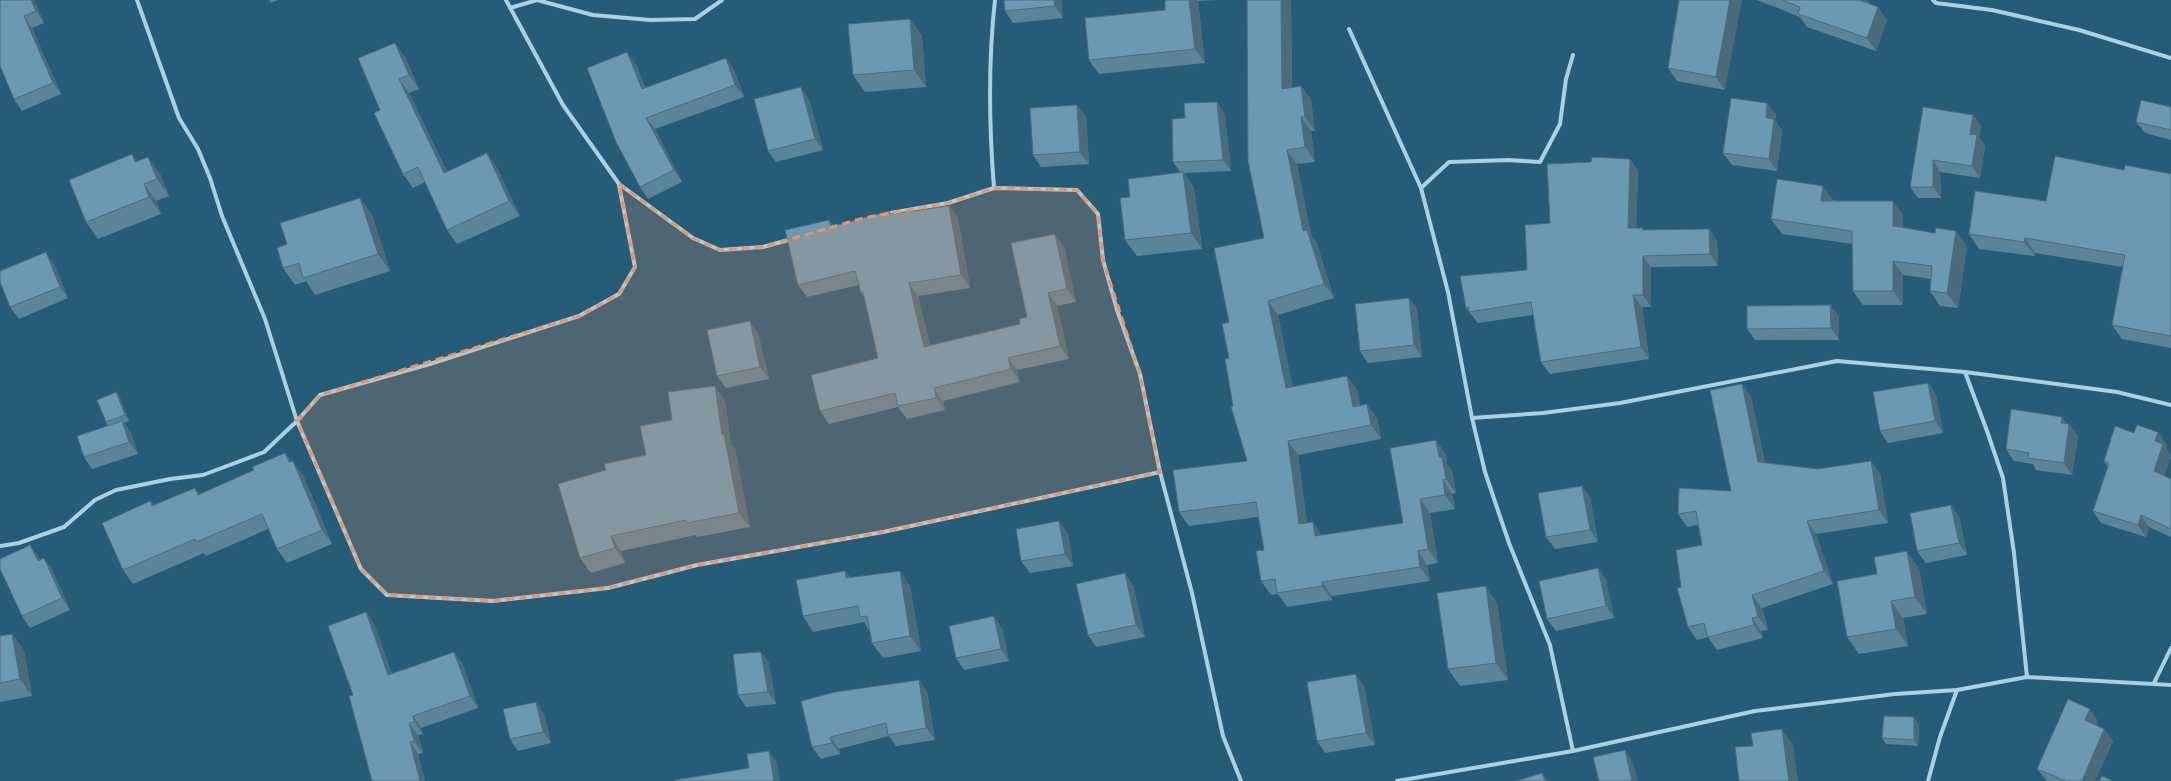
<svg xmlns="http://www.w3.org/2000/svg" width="2171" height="781" viewBox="0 0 2171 781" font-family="'Varela Round',sans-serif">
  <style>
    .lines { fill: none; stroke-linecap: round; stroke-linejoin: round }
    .street { stroke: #a9d0e3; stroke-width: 4 }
    .wall { fill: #5c8498 }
    .shaded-wall { fill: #4b6b7c }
    .building { fill: #6b99b1; stroke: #4b6b7c }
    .marked { fill: #f09361; fill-opacity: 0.2; stroke: #f09361; stroke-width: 3; stroke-dasharray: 8 5; stroke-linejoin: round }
  </style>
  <rect width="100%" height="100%" fill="#265c78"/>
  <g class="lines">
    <g class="street">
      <polyline points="137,0 179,118 198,149 210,178 222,216 265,319 297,421 361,569 387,595 493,601 608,588 697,565 883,532 1160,472"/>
      <polyline points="506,0 563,105 619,184 693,238 720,250 763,247 792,239"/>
      <polyline points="1933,0 1936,3 1992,10 2079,30 2171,58"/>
      <polyline points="510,8 537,0 593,15 650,20 695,19 722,0"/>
      <polyline points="1349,29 1421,188 1448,292 1472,418 1485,472 1509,543 1550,645 1573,751"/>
      <path d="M994 188C989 125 988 62 995 0"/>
      <polyline points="1421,188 1449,162 1508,160 1540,162 1560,124 1566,79 1573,55"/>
      <polyline points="885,214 948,203 994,188 1077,190 1098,214 1103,260 1117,310 1140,374 1160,472 1192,593 1223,736 1241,781"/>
      <polyline points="1965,372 1987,431 2003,478 2014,553 2027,677"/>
      <polyline points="1472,418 1543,413 1620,403 1837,361 1965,372 2117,392 2171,405"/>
      <polyline points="0,546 19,543 64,527 95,500 116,490 170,479 203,475 264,452 297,421 320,395 430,364 579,316 619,294 635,267 619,185"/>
      <polyline points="2154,683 2171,648"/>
      <polyline points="1397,781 1573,751 1755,711 1895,694 1957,690 2027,677 2171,685"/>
      <polyline points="1928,781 1940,737 1957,690"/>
    </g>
  </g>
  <g class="wall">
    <polygon points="0,0 34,0 44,23 32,28 61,94 22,111 14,99"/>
    <polygon points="269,0 278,0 271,3"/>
    <polygon points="1004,0 1061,0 1063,18 1013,23 1005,11"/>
    <polygon points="1165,0 1217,0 1198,1 1205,63 1099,74 1089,60 1165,10"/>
    <polygon points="1247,0 1291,0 1292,88 1301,86 1311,100 1315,131 1311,131 1315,162 1297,164 1311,235 1317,244 1334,298 1278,315 1292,387 1347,376 1357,390 1360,406 1377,418 1381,439 1298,455 1307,523 1313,522 1321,535 1403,523 1446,454 1447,464 1452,471 1456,493 1452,494 1455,509 1430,513 1438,563 1427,565 1430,581 1332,596 1332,600 1287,607 1278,594 1271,595 1261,581 1264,550 1258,517 1189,526 1179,512 1247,461 1233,406 1229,358 1229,322 1264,238"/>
    <polygon points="1679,0 1725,90 1677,81 1668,68"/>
    <polygon points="1757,0 1867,0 1869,4 1887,20 1876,51 1807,27 1800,17"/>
    <polygon points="910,19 922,36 926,87 865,92 853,75"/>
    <polygon points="405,57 419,89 409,93 447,172 497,168 520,216 457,244 447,230 425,182 413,188 403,174 380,110"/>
    <polygon points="636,64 645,87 734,70 744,97 655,129 682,182 648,199 640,187"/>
    <polygon points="809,99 823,150 776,162 768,151"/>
    <polygon points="1767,103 1776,115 1775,120 1782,131 1777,171 1732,165 1723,153"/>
    <polygon points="1077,105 1086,117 1089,164 1041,167 1033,155"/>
    <polygon points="2171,107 2171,140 2145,133 2136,122"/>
    <polygon points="1225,114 1231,171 1184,173 1194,188 1202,249 1137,256 1125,240 1130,197 1181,173 1173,162"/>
    <polygon points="1973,115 1981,126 1979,138 1985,146 1980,178 1940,172 1941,198 1918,198 1910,187"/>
    <polygon points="1630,159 1638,171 1636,228 1645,230 1709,229 1717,241 1718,266 1651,267 1651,307 1642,307 1649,359 1550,374 1541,362 1533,315 1478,323 1466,308 1527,270 1550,223 1591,162"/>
    <polygon points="137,161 160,174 169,196 156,201 161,214 98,239 86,222"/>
    <polygon points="2124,170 2171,174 2171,348 2122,339 2112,325 2123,267 2035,253 2035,256 1979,249 1969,234 2046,201"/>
    <polygon points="360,198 372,215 390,271 315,295 306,281 295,285 283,268 287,244"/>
    <polygon points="1833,200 1903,215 1903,227 1967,246 1958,308 1940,306 1930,291 1931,279 1903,275 1903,305 1863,305 1853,291 1853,244 1782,234 1771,219"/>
    <polygon points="949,206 958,218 970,288 918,296 930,345 1020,324 1027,317 1064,247 1076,302 1057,306 1069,359 1017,370 1020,382 943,401 945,410 907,419 898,407 829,424 820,411 878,358 864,297 861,293 859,285 807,297 798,285 829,220 834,226 889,211 891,214"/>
    <polygon points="54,264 68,298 19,319 10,307"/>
    <polygon points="1409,298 1417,310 1422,357 1368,363 1360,351"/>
    <polygon points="1830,305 1839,317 1839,340 1755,340 1747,329"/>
    <polygon points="758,333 769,379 726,388 717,376"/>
    <polygon points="1928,383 1936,395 1943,433 1888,443 1880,431"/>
    <polygon points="1742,384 1751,397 1765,463 1818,469 1871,461 1880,474 1888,523 1816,534 1833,584 1762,608 1768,630 1761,631 1763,638 1717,650 1708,637 1697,640 1688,627 1681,587 1702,545 1698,525 1687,527 1678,514 1731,491"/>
    <polygon points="116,392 120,398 129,421 124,423 131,433 138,454 92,469 84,457 108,426 106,422"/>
    <polygon points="725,401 731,444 735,449 750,527 697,537 696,535 621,551 625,563 591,573 580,558 606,470 646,455 672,420"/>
    <polygon points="2062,417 2067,424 2069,424 2078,436 2072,475 2036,470 2033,464 2014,461 2006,449"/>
    <polygon points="2167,444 2166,447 2171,455 2171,457 2164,476 2171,479 2171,537 2149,527 2146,537 2101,523 2093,511 2108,467 2104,461"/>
    <polygon points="285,453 291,461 303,475 332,544 287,563 277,549 268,529 206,556 204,553 133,584 123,570 150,501 153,505 195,488 199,494 254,470"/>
    <polygon points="1582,486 1590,497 1598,542 1555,549 1546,537"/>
    <polygon points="1959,516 1967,555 1926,563 1917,551"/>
    <polygon points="1068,533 1073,566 1030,573 1021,561"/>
    <polygon points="38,556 40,560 44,558 52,570 70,610 30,628 22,616"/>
    <polygon points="1598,568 1606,580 1614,618 1556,631 1547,619"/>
    <polygon points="1919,569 1927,614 1903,618 1908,646 1859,654 1847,637"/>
    <polygon points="845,571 850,577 910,586 921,651 883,658 872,643 870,632 864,622 813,632 803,616"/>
    <polygon points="1133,585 1145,637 1096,647 1088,635"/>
    <polygon points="1497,603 1508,680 1460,686 1448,669"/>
    <polygon points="366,612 374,624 392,674 462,663 478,708 421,728 423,734 418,735 423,753 418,754 425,781 372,781 353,695"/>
    <polygon points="1002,628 1009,661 964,670 956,658"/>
    <polygon points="12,634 24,651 32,696 0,702 0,636"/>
    <polygon points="761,652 769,663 776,704 746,707 738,695"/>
    <polygon points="919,680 927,692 935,740 896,746 889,736 839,749 840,754 821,759 812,747"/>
    <polygon points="1364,686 1375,745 1325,753 1317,741"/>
    <polygon points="544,714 551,743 518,751 510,739"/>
    <polygon points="2098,721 2096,725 2104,729 2113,741 2095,781 2047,781 2046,780 2037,769"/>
    <polygon points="1919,724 1918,746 1886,744 1882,738"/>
  </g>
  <g class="shaded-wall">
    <polygon points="31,0 34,0 44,23 36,11"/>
    <polygon points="1054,0 1061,0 1063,18 1055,6"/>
    <polygon points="1189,0 1197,0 1198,1 1205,63 1195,49"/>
    <polygon points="1281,0 1291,0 1292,103 1282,89"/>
    <polygon points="1730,0 1742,0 1725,90 1716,77"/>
    <polygon points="1858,0 1867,0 1869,3"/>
    <polygon points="1878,7 1887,20 1876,51 1867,38"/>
    <polygon points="24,16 32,28 61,94 53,83"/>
    <polygon points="910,19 922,36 926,87 914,70"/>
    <polygon points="395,43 405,57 419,89 409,75"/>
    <polygon points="627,52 636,64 650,100 642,89"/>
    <polygon points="726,58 734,70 744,97 735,85"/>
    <polygon points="399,79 409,93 454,188 444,173"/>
    <polygon points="1301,86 1311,100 1315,131 1305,117"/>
    <polygon points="801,87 809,99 823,150 815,139"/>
    <polygon points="1217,102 1225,114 1231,171 1223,160"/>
    <polygon points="1767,103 1776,115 1775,120 1782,131 1777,171 1769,159 1766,118"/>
    <polygon points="1077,105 1086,117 1089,164 1080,152"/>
    <polygon points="1973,115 1981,126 1979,138 1985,146 1980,178 1972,166 1970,134"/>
    <polygon points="1301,117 1311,131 1315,162 1305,147"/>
    <polygon points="646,118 655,129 682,182 674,170"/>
    <polygon points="1287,150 1297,164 1311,235 1317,244 1334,298 1324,284 1303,231"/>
    <polygon points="487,153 497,168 520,216 509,201"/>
    <polygon points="132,154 144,171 135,162"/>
    <polygon points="148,157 160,174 169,196 157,179"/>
    <polygon points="1630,159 1638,171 1636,239 1628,228"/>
    <polygon points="1933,160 1940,172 1941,198 1933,187"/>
    <polygon points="1183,172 1194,188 1202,249 1191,233"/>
    <polygon points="144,184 156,201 161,214 149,197"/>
    <polygon points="1823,186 1833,200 1831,215 1821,201"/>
    <polygon points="360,198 372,215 390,271 378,254"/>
    <polygon points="1893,201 1903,215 1903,240 1893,226"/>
    <polygon points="949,206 958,218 970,288 961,275"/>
    <polygon points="829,220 838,233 831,227"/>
    <polygon points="1709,229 1717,241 1718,266 1710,254"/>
    <polygon points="1956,231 1967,246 1958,308 1947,293"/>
    <polygon points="1055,234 1064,247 1076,302 1067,289"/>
    <polygon points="2025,238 2035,253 2035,256 2024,242"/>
    <polygon points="46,252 54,264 68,298 60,287"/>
    <polygon points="1643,256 1651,267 1651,307 1643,295"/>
    <polygon points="1893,261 1903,275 1903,305 1893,291"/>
    <polygon points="909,283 918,296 933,359 924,347"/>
    <polygon points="1048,293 1057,306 1069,359 1060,346"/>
    <polygon points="1633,295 1642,307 1649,359 1641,347"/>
    <polygon points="1409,298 1417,310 1422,357 1414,345"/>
    <polygon points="1268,301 1278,315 1296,402 1286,388"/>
    <polygon points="1830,305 1839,317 1839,340 1831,328"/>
    <polygon points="750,321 758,333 769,379 760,367"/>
    <polygon points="1008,358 1017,370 1020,382 1011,369"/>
    <polygon points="1347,376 1357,390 1363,421 1353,407"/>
    <polygon points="1928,383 1936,395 1943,433 1935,421"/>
    <polygon points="1742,384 1751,397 1767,475 1758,462"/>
    <polygon points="715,386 725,401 731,444 735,449 750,527 739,513 722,435"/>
    <polygon points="934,388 943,401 945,410 936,398"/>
    <polygon points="116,392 120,398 129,421 125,415"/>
    <polygon points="1367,404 1377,418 1381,439 1371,425"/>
    <polygon points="2062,417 2069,426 2069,424 2078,436 2072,475 2064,463 2061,423"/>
    <polygon points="122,421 131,433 138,454 129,442"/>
    <polygon points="2158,432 2167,444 2166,447 2171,455 2171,457 2162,483 2154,471 2155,441"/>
    <polygon points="1436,440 1446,454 1447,464 1452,471 1456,493 1446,479 1439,457"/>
    <polygon points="1288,441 1298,455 1309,538 1299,524"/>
    <polygon points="285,453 295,467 289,462"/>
    <polygon points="293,461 303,475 332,544 322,530"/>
    <polygon points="1871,461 1880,474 1888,523 1879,510"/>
    <polygon points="1443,480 1452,494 1455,509 1445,495"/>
    <polygon points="1582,486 1590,497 1598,542 1590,530"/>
    <polygon points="1420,499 1430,513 1438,563 1428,549"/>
    <polygon points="1951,505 1959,516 1967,555 1959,543"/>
    <polygon points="2141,515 2149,527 2146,537 2138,525"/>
    <polygon points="1059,521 1068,533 1073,566 1065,554"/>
    <polygon points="1807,521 1816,534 1833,584 1824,571"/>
    <polygon points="1313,522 1322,536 1315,536"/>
    <polygon points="611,536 621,551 625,563 615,548"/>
    <polygon points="30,545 38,556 46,573 38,561"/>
    <polygon points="1418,551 1427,565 1430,581 1420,567"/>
    <polygon points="1907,551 1919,569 1927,614 1915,597"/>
    <polygon points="44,558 52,570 70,610 62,598"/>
    <polygon points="1598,568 1606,580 1614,618 1606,606"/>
    <polygon points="845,571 856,586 846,578"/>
    <polygon points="900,571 910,586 921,651 910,636"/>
    <polygon points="1125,573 1133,585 1145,637 1136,625"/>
    <polygon points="1322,582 1332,596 1332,600 1322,586"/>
    <polygon points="1486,586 1497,603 1508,680 1496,663"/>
    <polygon points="1752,595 1762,608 1768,630 1758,617"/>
    <polygon points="1891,601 1903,618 1908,646 1896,629"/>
    <polygon points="366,612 374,624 397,687 388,675"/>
    <polygon points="994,616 1002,628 1009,661 1001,649"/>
    <polygon points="1752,618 1761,631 1763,638 1754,625"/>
    <polygon points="12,634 24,651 32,696 20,679"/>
    <polygon points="454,652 462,663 478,708 470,696"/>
    <polygon points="761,652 769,663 776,704 768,692"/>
    <polygon points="1356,674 1364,686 1375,745 1366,733"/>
    <polygon points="919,680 927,692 935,740 926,728"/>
    <polygon points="536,702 544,714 551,743 543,732"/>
    <polygon points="2090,709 2098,721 2094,732 2085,720"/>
    <polygon points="413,716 421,728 423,734 415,722"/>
    <polygon points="1914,717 1919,724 1918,746 1914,740"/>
    <polygon points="409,723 418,735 423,753 414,741"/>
    <polygon points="1782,729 1793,745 1798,781 1789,781"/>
    <polygon points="2104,729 2113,741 2095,781 2082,781"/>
    <polygon points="830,737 839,749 840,754 832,743"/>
    <polygon points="410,742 418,754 425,781 420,781"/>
    <polygon points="1625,750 1633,762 1638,781 1632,781"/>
    <polygon points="769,751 777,762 780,781 774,781"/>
    <polygon points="1542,773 1548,781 1545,781"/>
  </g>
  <g class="building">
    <polygon points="0,0 31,0 36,11 24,16 53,83 14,99 0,66"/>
    <polygon points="1004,0 1054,0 1055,6 1005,11"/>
    <polygon points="1165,0 1189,0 1195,49 1089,60 1085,18 1165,10"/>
    <polygon points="1247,0 1281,0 1282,89 1301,86 1305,117 1301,117 1305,147 1287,150 1303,231 1307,230 1324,284 1268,301 1286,388 1347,376 1353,407 1367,404 1371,425 1288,441 1299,524 1313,522 1315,536 1403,523 1390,448 1436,440 1439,457 1442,457 1446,479 1443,480 1445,495 1420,499 1428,549 1418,551 1420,567 1322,582 1322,586 1277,593 1275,579 1261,581 1256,551 1264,550 1256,502 1179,512 1173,470 1247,461 1231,407 1233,406 1225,359 1229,358 1222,324 1229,322 1214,248 1264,238 1248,161"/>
    <polygon points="1679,0 1730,0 1716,77 1668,68"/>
    <polygon points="1782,0 1859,0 1878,7 1867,38 1798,14 1800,7"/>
    <polygon points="910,19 914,70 853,75 848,24"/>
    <polygon points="395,43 409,75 399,79 444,173 487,153 509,201 447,230 418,167 403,174 374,113 380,110 358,58"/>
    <polygon points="627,52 642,89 726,58 735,85 646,118 674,170 640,187 616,142 587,68"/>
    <polygon points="801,87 815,139 768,151 754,99"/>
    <polygon points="1731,98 1767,103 1766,118 1774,119 1769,159 1723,153"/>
    <polygon points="2141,100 2171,107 2171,130 2136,122"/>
    <polygon points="1217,102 1223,160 1173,162 1172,119 1185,118 1184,103"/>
    <polygon points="1077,105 1080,152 1033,155 1030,108"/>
    <polygon points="1923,107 1973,115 1970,134 1977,135 1972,166 1933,160 1933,187 1910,187"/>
    <polygon points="132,154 135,162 148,157 157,179 144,184 149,197 86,222 69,180"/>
    <polygon points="2055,156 2124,170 2125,165 2171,174 2171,336 2112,325 2125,255 2025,238 2024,242 1969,234 1975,191 2046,201"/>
    <polygon points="1592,157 1630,159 1628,228 1643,228 1643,230 1709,229 1710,254 1643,256 1643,295 1633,295 1641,347 1541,362 1531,302 1469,312 1469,307 1466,308 1460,276 1527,270 1525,225 1550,223 1547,164 1591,162"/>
    <polygon points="1183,172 1191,233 1125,240 1120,198 1130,197 1128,179"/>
    <polygon points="1777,179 1823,186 1821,201 1893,201 1893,226 1935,233 1936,228 1956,231 1947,293 1930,291 1932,266 1893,261 1893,291 1853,291 1852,231 1771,219"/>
    <polygon points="360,198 378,254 303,278 299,263 283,268 277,248 287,244 280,223"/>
    <polygon points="949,206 961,275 909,283 924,347 1020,324 1019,319 1027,317 1011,243 1055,234 1067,289 1048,293 1060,346 1008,358 1011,369 934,388 936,398 898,406 895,393 820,411 811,375 878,358 863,292 861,293 855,271 798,285 785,230 829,220 831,227 889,211 890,214"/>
    <polygon points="46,252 60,287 10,307 0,282 0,271"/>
    <polygon points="1409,298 1414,345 1360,351 1355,304"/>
    <polygon points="1830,305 1831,328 1747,329 1747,306"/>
    <polygon points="750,321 760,367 717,376 707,330"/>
    <polygon points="1928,383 1935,421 1880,431 1873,392"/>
    <polygon points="1742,384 1758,462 1818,469 1871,461 1879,510 1807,521 1824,571 1752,595 1758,617 1752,618 1754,625 1708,637 1704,623 1688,627 1677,588 1681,587 1676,550 1702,545 1696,511 1678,514 1679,488 1731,491 1710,390"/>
    <polygon points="715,386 722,435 724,434 739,513 687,523 686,520 611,536 615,548 580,558 558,484 606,470 604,464 646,455 640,426 672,420 668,392"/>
    <polygon points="116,392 125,415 106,422 97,400"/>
    <polygon points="2011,409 2062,417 2061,423 2069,424 2064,463 2028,458 2029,453 2006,449"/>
    <polygon points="122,421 129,442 84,457 77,436"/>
    <polygon points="2137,425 2158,432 2155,441 2163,444 2154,471 2171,479 2171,529 2141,515 2138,525 2093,511 2109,463 2104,461 2115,426 2134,433"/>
    <polygon points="285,453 289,462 293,461 322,530 277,549 262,514 196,542 195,539 123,570 102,523 150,501 152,506 195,488 198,495 254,470 252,467"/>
    <polygon points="1582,486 1590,530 1546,537 1538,493"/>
    <polygon points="1951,505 1959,543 1917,551 1910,513"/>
    <polygon points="1059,521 1065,554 1021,561 1016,529"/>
    <polygon points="30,545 38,561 44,558 62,598 22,616 0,569 0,559"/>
    <polygon points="1907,551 1915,597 1891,601 1896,629 1847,637 1837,581 1877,574 1874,557"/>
    <polygon points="1598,568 1606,606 1547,619 1539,581"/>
    <polygon points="845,571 846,578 900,571 910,636 872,643 867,616 860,617 858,606 803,616 796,580"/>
    <polygon points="1125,573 1136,625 1088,635 1076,584"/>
    <polygon points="1486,586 1496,663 1448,669 1437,593"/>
    <polygon points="366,612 388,675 454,652 470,696 413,716 415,722 409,723 414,741 410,742 420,781 372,781 349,696 353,695 328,626"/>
    <polygon points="994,616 1001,649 956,658 949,626"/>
    <polygon points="12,634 20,679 0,683 0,636"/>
    <polygon points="761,652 768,692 738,695 733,654"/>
    <polygon points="1356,674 1366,733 1317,741 1307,682"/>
    <polygon points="919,680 926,728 888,735 886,723 830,737 832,743 812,747 801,701 835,692"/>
    <polygon points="2068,699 2090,709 2085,720 2104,729 2082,781 2066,781 2037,769"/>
    <polygon points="536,702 543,732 510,739 503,709"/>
    <polygon points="1884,716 1914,717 1914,740 1882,738"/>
    <polygon points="1782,729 1789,781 1739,781 1735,747 1753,746 1751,733"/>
    <polygon points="1625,750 1632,781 1599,781 1593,757"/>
    <polygon points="769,751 774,781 675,781 675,780 749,768 747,754"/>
    <polygon points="1542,773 1545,781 1516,781"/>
    <polygon points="2102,776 2113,781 2099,781"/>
  </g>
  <path class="marked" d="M619 184 693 238 720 250 763 247 863 218 948 203 994 188 1077 190 1098 214 1103 260 1140 374 1160 472 883 532 697 565 608 588 493 601 387 595 361 569 297 421 320 395 579 316 619 294 635 267Z"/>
</svg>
